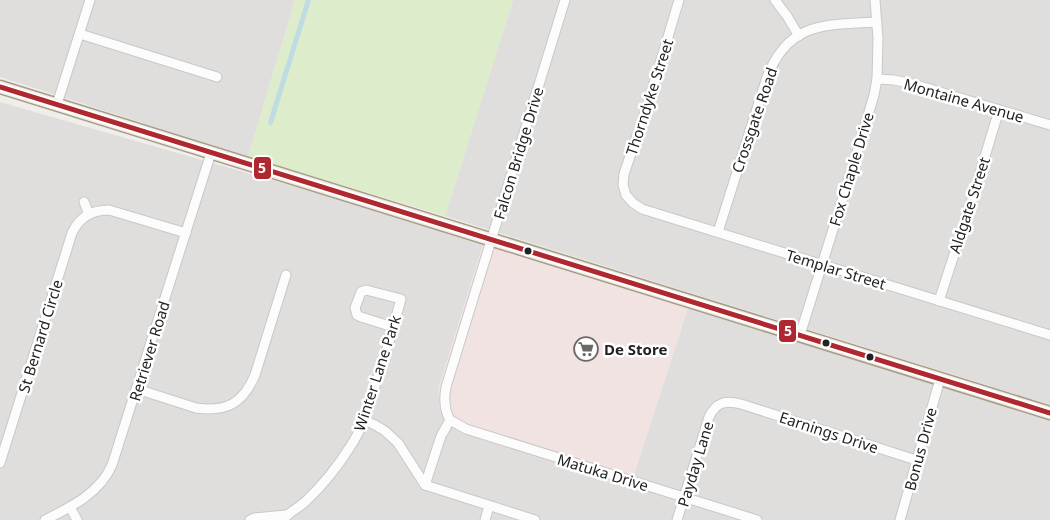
<svg xmlns="http://www.w3.org/2000/svg" width="1050" height="520" viewBox="0 0 1050 520" font-family="'Noto Sans',sans-serif">
  <style>
    .residential { fill: #dfdedc }
    .commercial { fill: #f1e3e1 }
    .grass { fill: #ddeccb }
    .water { fill: #bfdbe3 }
    .lines { fill: none; stroke-linecap: round; stroke-linejoin: round }
    .minor-casing { stroke: #c9c8c7; stroke-width: 11 }
    .primary-casing { stroke: #a79c86; stroke-width: 15 }
    .minor { stroke: #fdfcfc; stroke-width: 9 }
    .primary { stroke: #f3ede7; stroke-width: 12 }
    .bus-1-casing { stroke: #fff; stroke-width: 9 }
    .bus-1 { stroke: #af272f; stroke-width: 5 }
    .bus-dot { fill: #222; stroke: #fff; stroke-width: 2 }
    .labels { text-anchor: middle; dominant-baseline: central; stroke-width: 5; stroke-linejoin: round; paint-order: stroke }
    .street-label { font-size: 15px; fill: #222; stroke: #fff }
    .poi-label { font-size: 15px; font-weight: bold; fill: #222; stroke: #fff; text-anchor: start }
    .line-badge { stroke: #fff; stroke-width: 2 }
    .badge-label { font-size: 14px; text-anchor: middle; font-weight: bold; fill: #fff }
  </style>
  <rect width="100%" height="100%" fill="#f0eeeb"/>
  <g class="residential">
    <polygon points="0,0 295,0 248,157 0,77"/>
    <polygon points="513,0 1050,0 1050,405 445,216"/>
    <polygon points="0,102 484,241 438,390 630,487 688,308 1050,421 1050,520 0,520"/>
  </g>
  <polygon class="commercial" points="484,241 688,308 630,487 458,432 440,412 438,390"/>
  <polygon class="grass" points="295,0 513,0 445,216 248,157"/>
  <polygon class="water" points="306,0 311,0 273,123 270,126 268,122"/>
  <g class="lines">
    <g class="minor-casing">
      <g id="minor">
        <polyline points="679,0 650,97 624,174 623,185 626,195 633,203 642,209 1050,335"/>
        <polyline points="775,0 787,16 799,36"/>
        <polyline points="80,34 217,77"/>
        <polyline points="877,79 894,80 917,85 1050,125"/>
        <polyline points="57,104 90,0"/>
        <polyline points="84,202 89,214"/>
        <path d="M718 232 767 77C789 21 825 25 877 22"/>
        <polyline points="939,301 973,196 999,110"/>
        <polyline points="800,335 855,159 874,95 877,79 878,39 875,0"/>
        <path d="M137 389 196 408C226 412 243 404 255 375L286 275"/>
        <polyline points="364,420 375,425 385,431 398,443 425,485 535,520"/>
        <path d="M450 420C444 410 444 398 446 387L565 0"/>
        <polyline points="450,420 466,429 757,520"/>
        <path d="M0 463 72 233C79 218 92 210 109 210L186 233"/>
        <polyline points="425,485 441,436 450,420"/>
        <polyline points="70,507 77,520"/>
        <path d="M45 520C71 507 100 493 112 465L211 153"/>
        <polyline points="250,520 254,518 286,515"/>
        <path d="M283 520C288 512 299 508 306 501 323 485 338 466 350 447 363 428 369 406 376 384 385 356 393 328 401 299L366 290 361 292 355 308 357 315 361 317 393 327"/>
        <polyline points="485,520 489,506"/>
        <path d="M677 520 709 417C716 402 726 400 741 404L916 460"/>
        <polyline points="900,520 940,379"/>
      </g>
    </g>
    <g class="primary-casing">
      <polyline id="primary" points="0,87 1050,413"/>
    </g>
    <use href="#minor" class="minor"/>
    <use href="#primary" class="primary"/>
    <g class="bus-1-casing">
      <polyline id="bus-1" points="0,87 1050,413"/>
    </g>
    <use href="#bus-1" class="bus-1"/>
  </g>
  <defs>
    <g id="supermarket-ring" transform="scale(1.25)"><circle r="9.5" fill="#fff" stroke="#6a6968" stroke-width="1.5"/><path d="M-6-5.5h2.5l.6 2H6L4.5 2H-2.5L-4.4-4H-6ZM-1.5 3.2a1.3 1.3 0 1 0 .1 0ZM3 3.2a1.3 1.3 0 1 0 .1 0Z" fill="#6a6968"/></g>
  </defs>
  <g fill-rule="evenodd">
    <use href="#supermarket-ring" x="586" y="349"/>
  </g>
  <g class="bus-dot">
    <circle cx="528" cy="251" r="4.5"/>
    <circle cx="826" cy="343" r="4.5"/>
    <circle cx="870" cy="357" r="4.5"/>
  </g>
  <g class="labels">
    <g class="street-label">
      <text transform="translate(649 97) rotate(-72)">Thorndyke Street</text>
      <text transform="translate(964 100) rotate(16)">Montaine Avenue</text>
      <text transform="translate(754 120) rotate(-71)">Crossgate Road</text>
      <text transform="translate(518 153) rotate(-73)">Falcon Bridge Drive</text>
      <text transform="translate(851 169) rotate(-73)">Fox Chaple Drive</text>
      <text transform="translate(969 205) rotate(-72)">Aldgate Street</text>
      <text transform="translate(836 269) rotate(17)">Templar Street</text>
      <text transform="translate(40 336) rotate(-73)">St Bernard Circle</text>
      <text transform="translate(149 351) rotate(-73)">Retriever Road</text>
      <text transform="translate(377 373) rotate(-72)">Winter Lane Park</text>
      <text transform="translate(829 432) rotate(18)">Earnings Drive</text>
      <text transform="translate(920 449) rotate(-75)">Bonus Drive</text>
      <text transform="translate(695 464) rotate(-73)">Payday Lane</text>
      <text transform="translate(603 472) rotate(17)">Matuka Drive</text>
    </g>
    <g class="poi-label">
      <text x="604" y="349">De Store</text>
    </g>
  </g>
  <g class="line-badge">
    <rect x="253" y="156" width="19" height="24" rx="5" fill="#af272f"/>
    <rect x="778" y="319" width="19" height="24" rx="5" fill="#af272f"/>
  </g>
  <g class="badge-label">
    <text x="262" y="173">5</text>
    <text x="788" y="336">5</text>
  </g>
</svg>
